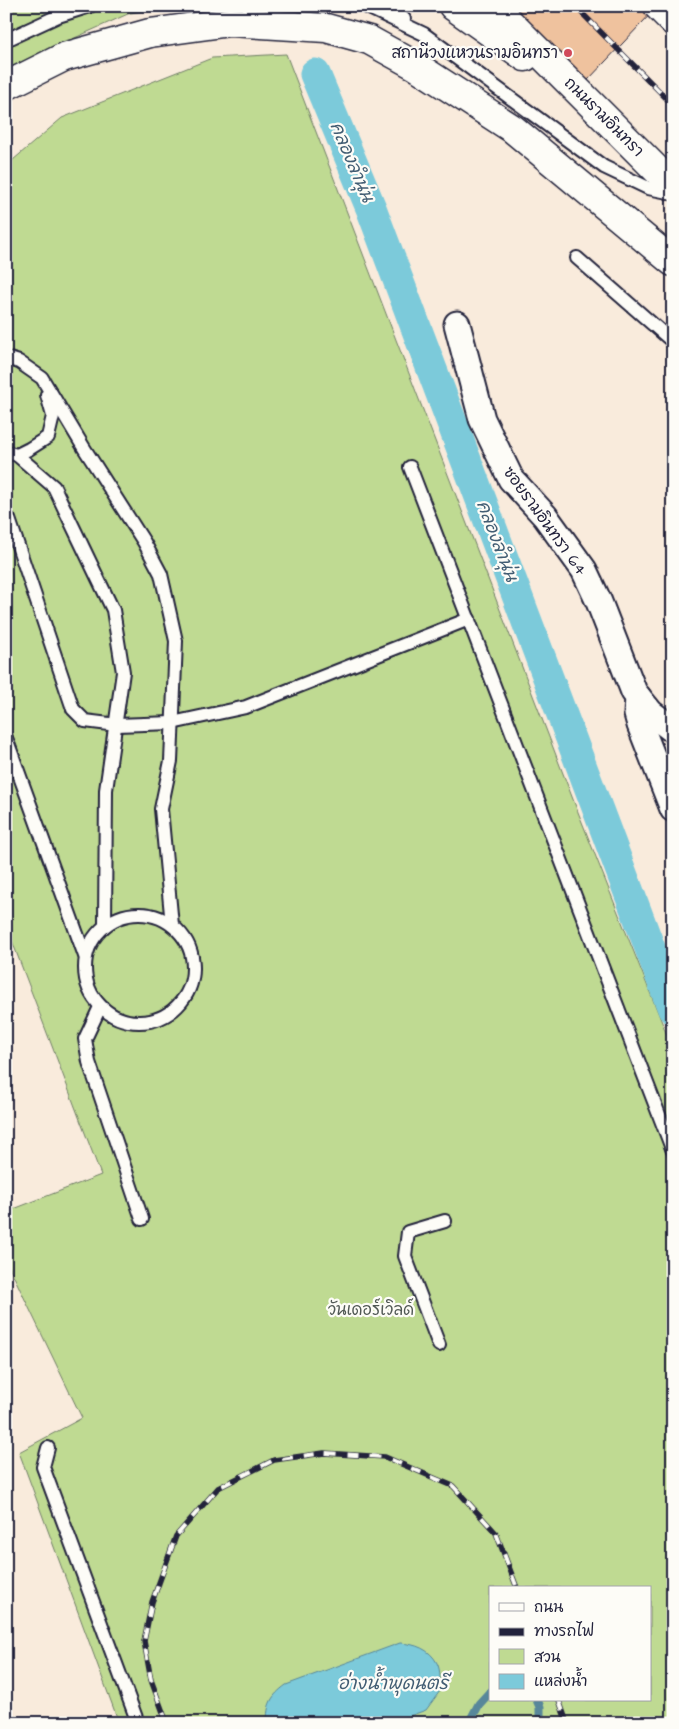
<svg xmlns="http://www.w3.org/2000/svg" width="679" height="1729" viewBox="0 0 679 1729" font-family="'Architects Daughter','Playpen Sans Thai',sans-serif">
  <style>
    .green { fill: #bfda92; stroke: #707e66; fill-rule: evenodd }
    .water { fill: #7ccada; stroke: #58879a }
    .lines { fill: none; stroke-linecap: round; stroke-linejoin: round }
    .stream { stroke: #58879a; stroke-width: 9 }
    .canal { stroke: #7ccada; stroke-width: 31 }
    .building { fill: #efc29e; stroke: #22223b }
    .lane-casing { stroke: #22223b; stroke-width: 16 }
    .street-casing { stroke: #22223b; stroke-width: 29 }
    .highway-casing { stroke: #22223b; stroke-width: 31 }
    .lane { stroke: #fdfcf7; stroke-width: 12 }
    .street { stroke: #fdfcf7; stroke-width: 25 }
    .highway { stroke: #fdfcf7; stroke-width: 28 }
    .rail-casing { stroke: #22223b; stroke-width: 5.5 }
    .rail { stroke: #fdfcf7; stroke-width: 4; stroke-dasharray: 11; stroke-linecap: butt }
    .poi-dot { fill: #d1495b; stroke: #fdfcf7; stroke-width: 2 }
    .labels { text-anchor: middle; dominant-baseline: central; stroke-width: 4.5; stroke-linejoin: round; paint-order: stroke }
    .poi-label { font-size: 16px; fill: #22223b; stroke: #fdfcf7; text-anchor: end }
    .street-label { font-size: 16px; fill: #22223b; stroke: #fdfcf7 }
    .park-label { font-size: 16px; fill: #515955; stroke: #fdfcf7 }
    .water-label { font-size: 18px; font-style: italic; fill: #425d73; stroke: #fdfcf7 }
  </style>
  <rect width="100%" height="100%" fill="#f9ebdc"/>
  <filter id="ink" filterUnits="userSpaceOnUse"><feTurbulence type="fractalNoise" baseFrequency=".02" numOctaves="2"/><feDisplacementMap in="SourceGraphic" scale="10" xChannelSelector="R" yChannelSelector="G"/><feConvolveMatrix kernelMatrix="1 2 1 2 8 2 1 2 1" color-interpolation-filters="sRGB"/></filter>
  <g filter="url(#ink)">
    <g class="green">
      <polygon points="6,6 177,6 130,13 6,69"/>
      <path d="M286 54 574 802 673 1050V1723H119L19 1452 82 1418 6 1260V1212L101 1175 6 925V166L62 118 212 58ZM490 1588H650V1700H490Z"/>
    </g>
    <path class="water" d="M400 1643C415 1644 430 1649 437 1663 441 1670 440 1683 440 1691L426 1710 390 1723H267C267 1704 271 1696 286 1685Z"/>
    <g class="lines">
      <g class="stream">
        <polyline points="537,1700 540,1707 540,1723"/>
        <polyline points="469,1723 479,1704 490,1692"/>
      </g>
      <polyline class="canal" points="315,74 371,208 673,1009"/>
    </g>
    <polygon class="building" points="472,6 658,6 570,99"/>
    <g class="lines">
      <g class="lane-casing">
        <g id="lane">
          <polyline points="365,6 424,34 604,167 648,188 673,193"/>
          <polyline points="388,6 404,19"/>
          <polyline points="6,40 58,16 90,6"/>
          <polyline points="577,258 673,342"/>
          <polyline points="6,358 19,362 42,378 84,448 144,542 161,574 176,641 171,761 161,809 172,925"/>
          <polyline points="6,452 17,455 54,487 113,610 123,672 106,790 105,925"/>
          <polyline points="17,455 29,449 48,437 53,416 47,395"/>
          <polyline points="410,467 673,1151"/>
          <polyline points="6,516 9,519 73,709 85,721 117,725 172,723 246,707 469,619"/>
          <polyline points="6,738 85,956"/>
          <circle cx="139" cy="968" r="54"/>
          <polyline points="100,1007 85,1039 89,1062 142,1219"/>
          <polyline points="439,1345 405,1256 408,1232 445,1221"/>
          <polyline points="48,1448 43,1467 138,1723"/>
        </g>
      </g>
      <g class="street-casing">
        <g id="street">
          <polyline points="457,324 482,419 511,479 545,516 584,570 599,602 634,692 651,713 673,730"/>
          <polyline points="638,697 637,714 640,725 673,809"/>
        </g>
      </g>
      <g class="highway-casing">
        <g id="highway">
          <polyline points="453,6 525,57"/>
          <polyline points="493,6 673,186"/>
          <polyline points="658,6 673,21"/>
          <polyline points="6,86 64,57 150,33 230,22 326,28 369,40 416,66 513,129 673,262"/>
        </g>
      </g>
      <use href="#lane" class="lane"/>
      <use href="#street" class="street"/>
      <use href="#highway" class="highway"/>
      <g class="rail-casing">
        <g id="rail">
          <polyline points="575,6 673,105"/>
          <polyline points="559,1700 567,1723"/>
          <polyline points="167,1723 151,1680 144,1641 152,1602 176,1536 218,1488 274,1460 324,1453 385,1457 453,1486 496,1533 517,1588"/>
        </g>
      </g>
      <use href="#rail" class="rail"/>
    </g>
  </g>
  <circle class="poi-dot" cx="568" cy="53" r="5"/>
  <g class="labels">
    <g class="poi-label">
      <text x="558" y="53">สถานีวงแหวนรามอินทรา</text>
    </g>
    <g class="street-label">
      <text transform="translate(604 117) rotate(45)">ถนนรามอินทรา</text>
      <text transform="translate(545 521) rotate(54)">ซอยรามอินทรา 64</text>
    </g>
    <g class="park-label">
      <text x="371" y="1310">วันเดอร์เวิลด์</text>
    </g>
    <g class="water-label">
      <text transform="translate(352 162) rotate(67)">คลองลำนุ่น</text>
      <text transform="translate(497 541) rotate(69)">คลองลำนุ่น</text>
      <text x="393" y="1683">อ่างน้ำพุดนตรี</text>
    </g>
  </g>
  <rect width="679" height="1729" fill="none" stroke="#fdfcf7" stroke-width="25"/>
  <rect x="12" y="12" width="654" height="1704" fill="none" stroke="#22223b" stroke-width="2" filter="url(#ink)"/>
  <rect x="489" y="1586" width="162" height="115" fill="#fdfcf7" stroke="#a5a5ac"/>
  <rect x="499" y="1603" width="25" height="8" fill="#fdfcf7" stroke="#a5a5ac"/>
  <text x="534" y="1612" font-size="15" fill="#22223b">ถนน</text>
  <rect x="499" y="1628" width="25" height="8" fill="#22223b" stroke="#a5a5ac"/>
  <text x="534" y="1636" font-size="15" fill="#22223b">ทางรถไฟ</text>
  <rect x="499" y="1649" width="25" height="15" fill="#bfda92" stroke="#a5a5ac"/>
  <text x="534" y="1662" font-size="15" fill="#22223b">สวน</text>
  <rect x="499" y="1674" width="25" height="15" fill="#7ccada" stroke="#a5a5ac"/>
  <text x="534" y="1686" font-size="15" fill="#22223b">แหล่งน้ำ</text>
</svg>
